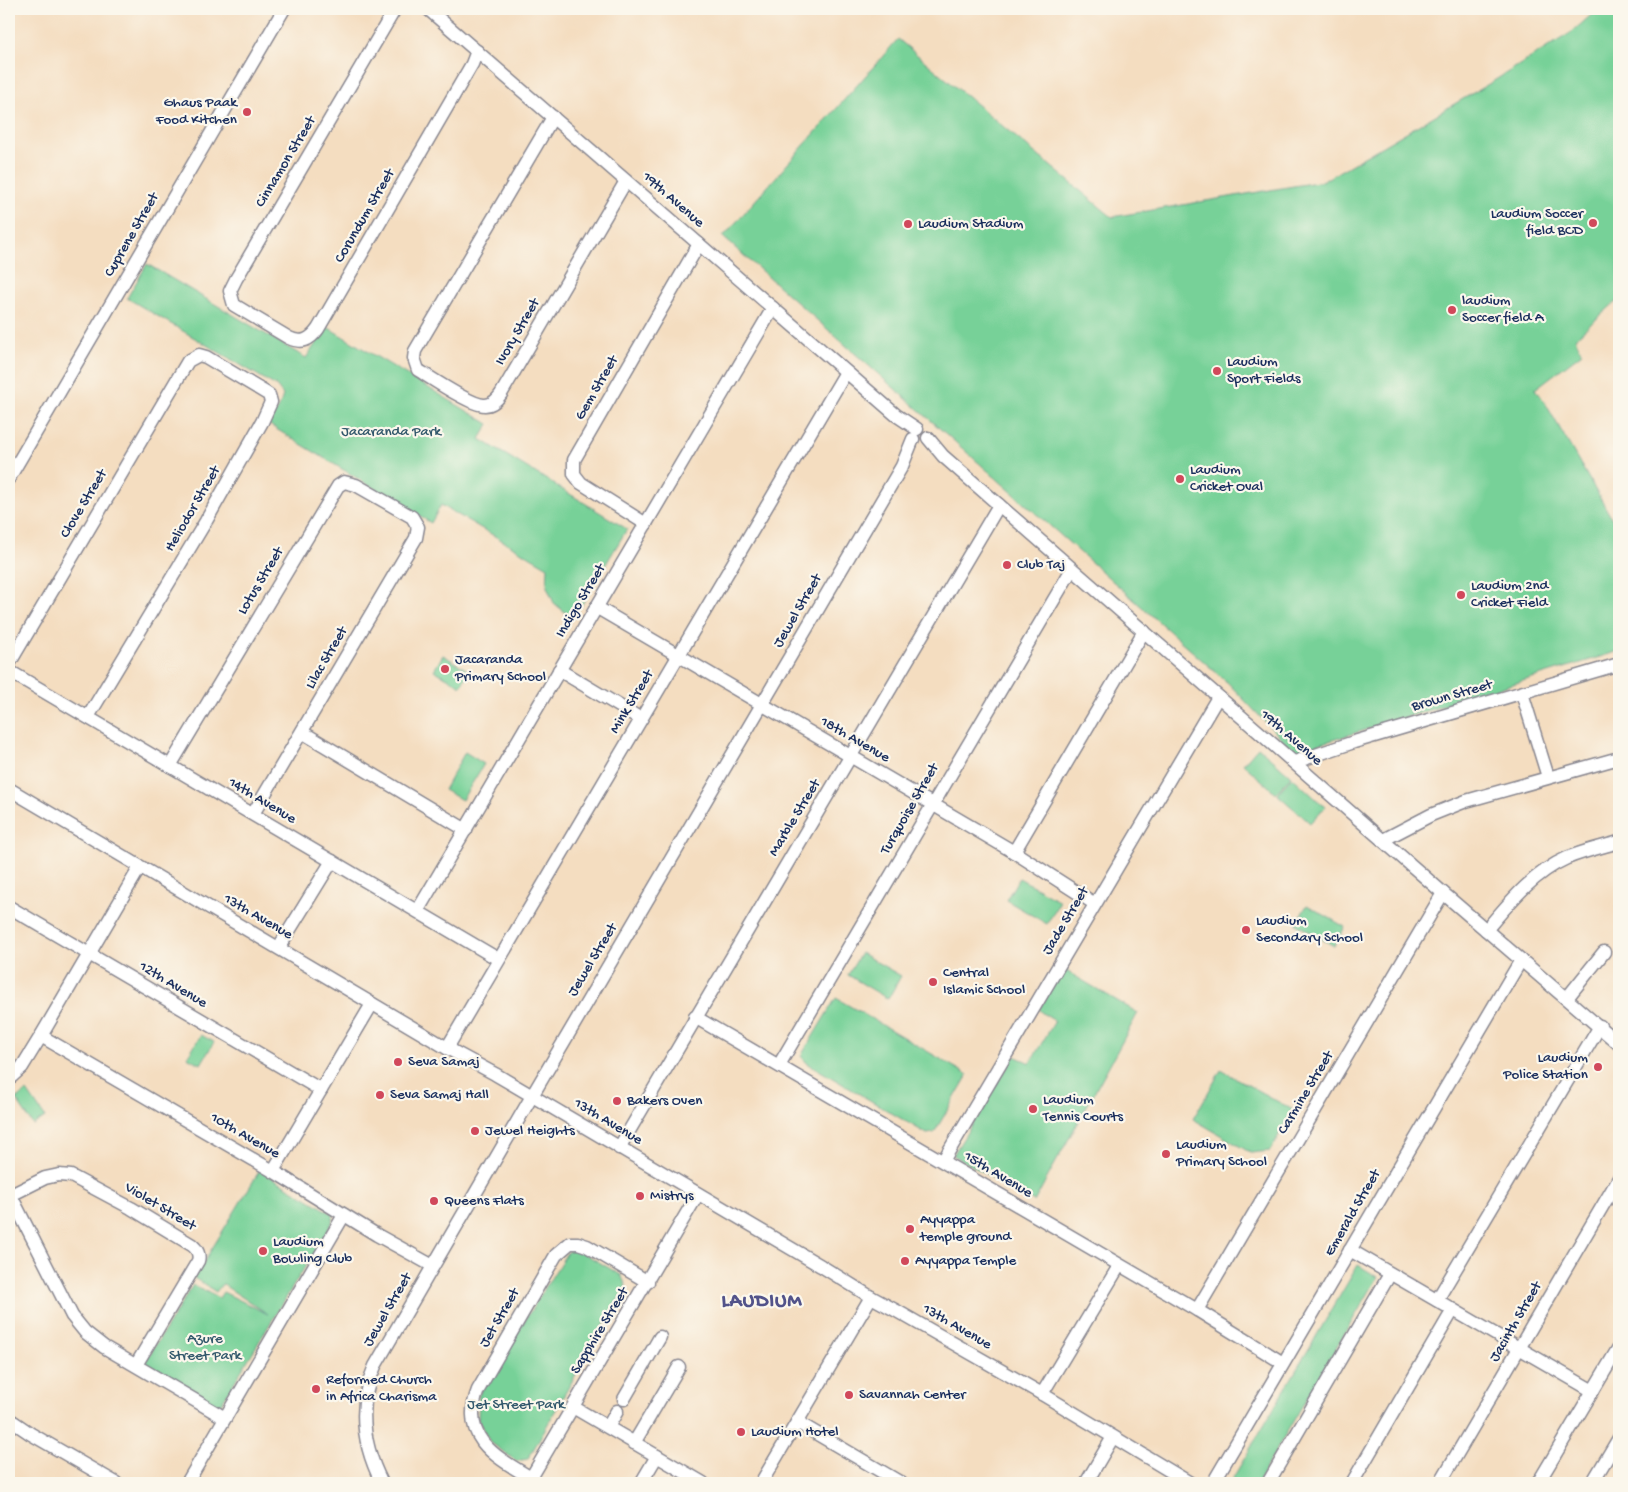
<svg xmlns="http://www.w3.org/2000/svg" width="1628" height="1492" viewBox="0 0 1628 1492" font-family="'Gochi Hand',sans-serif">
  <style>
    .green { fill: #77d198; stroke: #49807b }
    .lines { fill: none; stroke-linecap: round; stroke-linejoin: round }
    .minor-casing { stroke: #88868f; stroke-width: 15 }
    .minor { stroke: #fff; stroke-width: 12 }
    .poi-dot { fill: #d1495b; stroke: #fbf7ec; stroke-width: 2 }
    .labels { text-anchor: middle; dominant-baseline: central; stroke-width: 4.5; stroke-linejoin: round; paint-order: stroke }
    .poi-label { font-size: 15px; fill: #1b2f5e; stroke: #fbf7ec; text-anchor: start }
    .street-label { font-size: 15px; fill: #1b2f5e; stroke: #fbf7ec }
    .park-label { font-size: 15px; fill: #32586c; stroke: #fbf7ec }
    .district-label { font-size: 20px; font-weight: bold; letter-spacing: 1px; fill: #52538a; stroke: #fbf7ec }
  </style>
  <rect width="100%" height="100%" fill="#fbf7ec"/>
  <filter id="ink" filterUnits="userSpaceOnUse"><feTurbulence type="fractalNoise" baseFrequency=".02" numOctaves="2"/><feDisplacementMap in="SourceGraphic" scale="10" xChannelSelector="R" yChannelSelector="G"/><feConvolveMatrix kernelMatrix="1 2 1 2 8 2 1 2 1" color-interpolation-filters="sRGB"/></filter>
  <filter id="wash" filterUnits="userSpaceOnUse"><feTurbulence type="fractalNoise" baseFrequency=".0096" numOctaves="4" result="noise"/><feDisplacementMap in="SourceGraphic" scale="20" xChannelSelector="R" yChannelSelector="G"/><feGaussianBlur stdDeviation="1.12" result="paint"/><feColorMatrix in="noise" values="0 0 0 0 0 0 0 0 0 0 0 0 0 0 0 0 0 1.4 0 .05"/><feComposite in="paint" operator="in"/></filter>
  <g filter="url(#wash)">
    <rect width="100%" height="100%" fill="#f4ddc0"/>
    <g class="green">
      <polygon points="1598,9 1619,9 1619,299 1575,338 1582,353 1535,389 1544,401 1619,531 1619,651 1294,752 1228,683 723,237 898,39 1112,217 1323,181 1492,82 1572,32"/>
      <polygon points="147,264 306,358 327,327 489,424 480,439 627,529 573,619 554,603 547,587 548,567 441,505 431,523 268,424 280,405 283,395 276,386 127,298"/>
      <polygon points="443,655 469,671 461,686 434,670"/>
      <polygon points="1258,747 1291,776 1276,793 1243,764"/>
      <polygon points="465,752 484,764 462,800 444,790"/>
      <polygon points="1292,777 1325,807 1310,823 1277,794"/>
      <polygon points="1019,878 1060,901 1047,924 1006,900"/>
      <polygon points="1307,905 1345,927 1334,946 1296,924"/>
      <polygon points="861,953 901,976 888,999 848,975"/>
      <polygon points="1063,969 1138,1013 1034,1202 953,1155 1014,1056 1030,1063 1055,1021 1042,1013 1039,1009"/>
      <polygon points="836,998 968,1075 934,1133 927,1134 807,1063 801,1056"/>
      <polygon points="201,1035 214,1042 201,1064 187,1057"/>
      <polygon points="1221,1070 1293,1110 1270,1151 1251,1153 1193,1119"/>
      <polygon points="27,1091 45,1117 33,1125 16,1099"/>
      <polygon points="260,1170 333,1214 332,1223 219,1407 143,1365 193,1285 219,1298 223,1292 268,1314 222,1284 216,1292 194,1278"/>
      <polygon points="578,1250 621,1275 626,1286 528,1459 516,1461 490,1442 478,1420 479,1394 568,1251"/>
      <polygon points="1358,1265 1378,1277 1257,1483 1230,1483"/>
    </g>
  </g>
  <g filter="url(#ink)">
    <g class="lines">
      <g class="minor-casing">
        <g id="minor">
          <path d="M395 9 236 279 230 291 234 305 289 338C302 344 310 340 318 329L472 64 477 51"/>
          <polyline points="428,9 896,415 917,429"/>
          <path d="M553 117 415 351 414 358 418 370C431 378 472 406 485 405 492 405 497 400 501 394L626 181"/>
          <polyline points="928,438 943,456 1443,893 1619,1044"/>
          <polyline points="9,478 284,9"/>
          <polyline points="646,524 581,483 574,474 574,460 699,244"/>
          <polyline points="596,607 1014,852 1095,904"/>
          <polyline points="9,664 188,361 199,355 206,357 266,393 269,395 271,402 262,422 206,521 88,717"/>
          <polyline points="559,670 641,719"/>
          <polyline points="9,671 498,959"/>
          <polyline points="1522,693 1548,777"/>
          <polyline points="302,732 466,830"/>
          <polyline points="1295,762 1354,742 1619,664"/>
          <polyline points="170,766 338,486 344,482 356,485 412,517 418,527 416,538 253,814"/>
          <polyline points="9,789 447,1048 495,1074 821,1266 871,1297 895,1310 1042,1394 1190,1483"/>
          <polyline points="1383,840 1431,815 1466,801 1619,758"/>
          <polyline points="1014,852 1144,631"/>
          <polyline points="9,907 321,1090"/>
          <polyline points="418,910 773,308"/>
          <path d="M1486 930C1509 903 1533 873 1567 858 1584 851 1602 847 1619 842"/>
          <polyline points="279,947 332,861"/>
          <polyline points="1567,998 1604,952"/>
          <polyline points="695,1017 1197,1310 1283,1363"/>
          <polyline points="41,1036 273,1171 377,1235 433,1266"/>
          <polyline points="447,1048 846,372"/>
          <polyline points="779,1065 1072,569"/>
          <polyline points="9,1079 22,1067 41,1036 140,867"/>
          <polyline points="619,1148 999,505"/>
          <polyline points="943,1161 1218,697"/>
          <polyline points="273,1171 372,1004"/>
          <polyline points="9,1192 72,1316 85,1332 104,1347 225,1418"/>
          <path d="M11 1195 45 1178 59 1175 71 1176 131 1208 192 1245C197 1249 200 1255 198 1261L136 1365"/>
          <polyline points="1350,1250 1593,1391"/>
          <polyline points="1437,1300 1600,1026"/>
          <polyline points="1197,1310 1443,893"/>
          <polyline points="1042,1394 1119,1266"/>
          <polyline points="624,1399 660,1337"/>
          <polyline points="573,1407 703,1483"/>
          <polyline points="9,1419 31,1434 116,1483"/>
          <polyline points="797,1422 901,1483"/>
          <polyline points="608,1427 617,1411"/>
          <polyline points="634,1443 679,1367"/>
          <path d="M531 1478C496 1457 459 1438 478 1390L556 1255 570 1243H578L587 1246 648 1282"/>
          <polyline points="187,1483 344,1215"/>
          <path d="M382 1483C363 1446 357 1406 375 1366L532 1096 902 466 913 439"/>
          <polyline points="528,1483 698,1194"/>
          <polyline points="641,1483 657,1456"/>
          <polyline points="761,1483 871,1297"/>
          <polyline points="1086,1483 1113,1437"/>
          <polyline points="1213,1483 1521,960"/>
          <polyline points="1268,1483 1390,1274"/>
          <polyline points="1352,1483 1453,1310"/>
          <polyline points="1440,1483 1619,1178"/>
          <polyline points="1538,1483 1619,1347"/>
          <polyline points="1592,1483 1619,1438"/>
        </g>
      </g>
      <use href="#minor" class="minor"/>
    </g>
  </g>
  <g class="poi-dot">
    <circle cx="247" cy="112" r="5"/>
    <circle cx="1593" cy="223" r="5"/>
    <circle cx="908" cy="224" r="5"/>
    <circle cx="1452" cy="310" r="5"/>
    <circle cx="1217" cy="371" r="5"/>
    <circle cx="1180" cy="479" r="5"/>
    <circle cx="1007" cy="565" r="5"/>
    <circle cx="1461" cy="595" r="5"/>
    <circle cx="445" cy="669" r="5"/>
    <circle cx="1246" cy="930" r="5"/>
    <circle cx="933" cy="982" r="5"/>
    <circle cx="398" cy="1062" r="5"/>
    <circle cx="1598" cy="1067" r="5"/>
    <circle cx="380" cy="1095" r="5"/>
    <circle cx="617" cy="1101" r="5"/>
    <circle cx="1033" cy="1109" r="5"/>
    <circle cx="475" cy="1131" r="5"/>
    <circle cx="1166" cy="1154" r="5"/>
    <circle cx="640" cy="1196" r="5"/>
    <circle cx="434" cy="1201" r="5"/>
    <circle cx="910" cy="1229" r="5"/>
    <circle cx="263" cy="1251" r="5"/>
    <circle cx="905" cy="1261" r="5"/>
    <circle cx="316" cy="1389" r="5"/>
    <circle cx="849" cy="1395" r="5"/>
    <circle cx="741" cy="1432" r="5"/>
  </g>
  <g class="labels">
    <g class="poi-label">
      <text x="237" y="103" text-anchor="end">Ghaus Paak<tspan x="237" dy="17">Food Kitchen</tspan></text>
      <text x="1583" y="214" text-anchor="end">Laudium Soccer<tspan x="1583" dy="17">field BCD</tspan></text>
      <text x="918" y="224">Laudium Stadium</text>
      <text x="1462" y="301">laudium<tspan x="1462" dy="17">Soccer field A</tspan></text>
      <text x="1227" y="362">Laudium<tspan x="1227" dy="17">Sport Fields</tspan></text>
      <text x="1190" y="470">Laudium<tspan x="1190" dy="17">Cricket Oval</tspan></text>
      <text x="1017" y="565">Club Taj</text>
      <text x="1471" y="586">Laudium 2nd<tspan x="1471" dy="17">Cricket Field</tspan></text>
      <text x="455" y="660">Jacaranda<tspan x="455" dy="17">Primary School</tspan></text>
      <text x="1256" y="921">Laudium<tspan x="1256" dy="17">Secondary School</tspan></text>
      <text x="943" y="973">Central<tspan x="943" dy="17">Islamic School</tspan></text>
      <text x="1588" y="1058" text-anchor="end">Laudium<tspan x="1588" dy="17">Police Station</tspan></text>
      <text x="408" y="1062">Seva Samaj</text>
      <text x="390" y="1095">Seva Samaj Hall</text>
      <text x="1043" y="1100">Laudium<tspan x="1043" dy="17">Tennis Courts</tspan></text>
      <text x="627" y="1101">Bakers Oven</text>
      <text x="485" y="1131">Jewel Heights</text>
      <text x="1176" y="1145">Laudium<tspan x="1176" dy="17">Primary School</tspan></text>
      <text x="650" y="1196">Mistrys</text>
      <text x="444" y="1201">Queens Flats</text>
      <text x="920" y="1220">Ayyappa<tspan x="920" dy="17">temple ground</tspan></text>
      <text x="273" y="1242">Laudium<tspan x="273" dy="17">Bowling Club</tspan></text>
      <text x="915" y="1261">Ayyappa Temple</text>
      <text x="326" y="1380">Reformed Church<tspan x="326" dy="17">in Africa Charisma</tspan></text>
      <text x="859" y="1395">Savannah Center</text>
      <text x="751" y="1432">Laudium Hotel</text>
    </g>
    <g class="street-label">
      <text transform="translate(286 162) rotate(-59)">Cinnamon Street</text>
      <text transform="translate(673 200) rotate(41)">19th Avenue</text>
      <text transform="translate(365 216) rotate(-60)">Corundum Street</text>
      <text transform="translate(132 235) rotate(-60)">Cuprene Street</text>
      <text transform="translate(518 332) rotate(-60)">Ivory Street</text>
      <text transform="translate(597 388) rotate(-60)">Gem Street</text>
      <text transform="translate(84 504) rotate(-59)">Clove Street</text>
      <text transform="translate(193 509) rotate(-60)">Heliodor Street</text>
      <text transform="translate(261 581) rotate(-59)">Lotus Street</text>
      <text transform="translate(581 601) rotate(-59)">Indigo Street</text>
      <text transform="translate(798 611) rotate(-60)">Jewel Street</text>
      <text transform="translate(327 658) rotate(-60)">Lilac Street</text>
      <text transform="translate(1452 696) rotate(-16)">Brown Street</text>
      <text transform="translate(632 702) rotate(-59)">Mink Street</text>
      <text transform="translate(1291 738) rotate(41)">19th Avenue</text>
      <text transform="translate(855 740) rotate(30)">18th Avenue</text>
      <text transform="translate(262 801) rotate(31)">14th Avenue</text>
      <text transform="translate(910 809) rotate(-60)">Turquoise Street</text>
      <text transform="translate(795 818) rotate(-59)">Marble Street</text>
      <text transform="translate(258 917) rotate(30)">13th Avenue</text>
      <text transform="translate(1066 921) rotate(-59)">Jade Street</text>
      <text transform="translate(593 960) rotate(-59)">Jewel Street</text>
      <text transform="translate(173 985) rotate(31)">12th Avenue</text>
      <text transform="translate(1306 1093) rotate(-59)">Carmine Street</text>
      <text transform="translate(608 1122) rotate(31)">13th Avenue</text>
      <text transform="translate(245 1136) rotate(30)">10th Avenue</text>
      <text transform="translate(998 1175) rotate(31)">15th Avenue</text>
      <text transform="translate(160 1207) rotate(31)">Violet Street</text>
      <text transform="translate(1353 1213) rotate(-60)">Emerald Street</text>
      <text transform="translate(388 1310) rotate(-60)">Jewel Street</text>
      <text transform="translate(500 1318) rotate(-60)">Jet Street</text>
      <text transform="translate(1516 1322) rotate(-60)">Jacinth Street</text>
      <text transform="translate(957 1327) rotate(30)">13th Avenue</text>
      <text transform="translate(600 1331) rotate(-59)">Sapphire Street</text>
    </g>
    <g class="park-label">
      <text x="391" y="432">Jacaranda Park</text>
      <text x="205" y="1339">Azure<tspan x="205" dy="17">Street Park</tspan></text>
      <text x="516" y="1405">Jet Street Park</text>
    </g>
    <g class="district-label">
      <text x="762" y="1302">LAUDIUM</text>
    </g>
  </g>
  <rect width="1628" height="1492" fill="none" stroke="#fbf7ec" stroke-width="30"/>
</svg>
